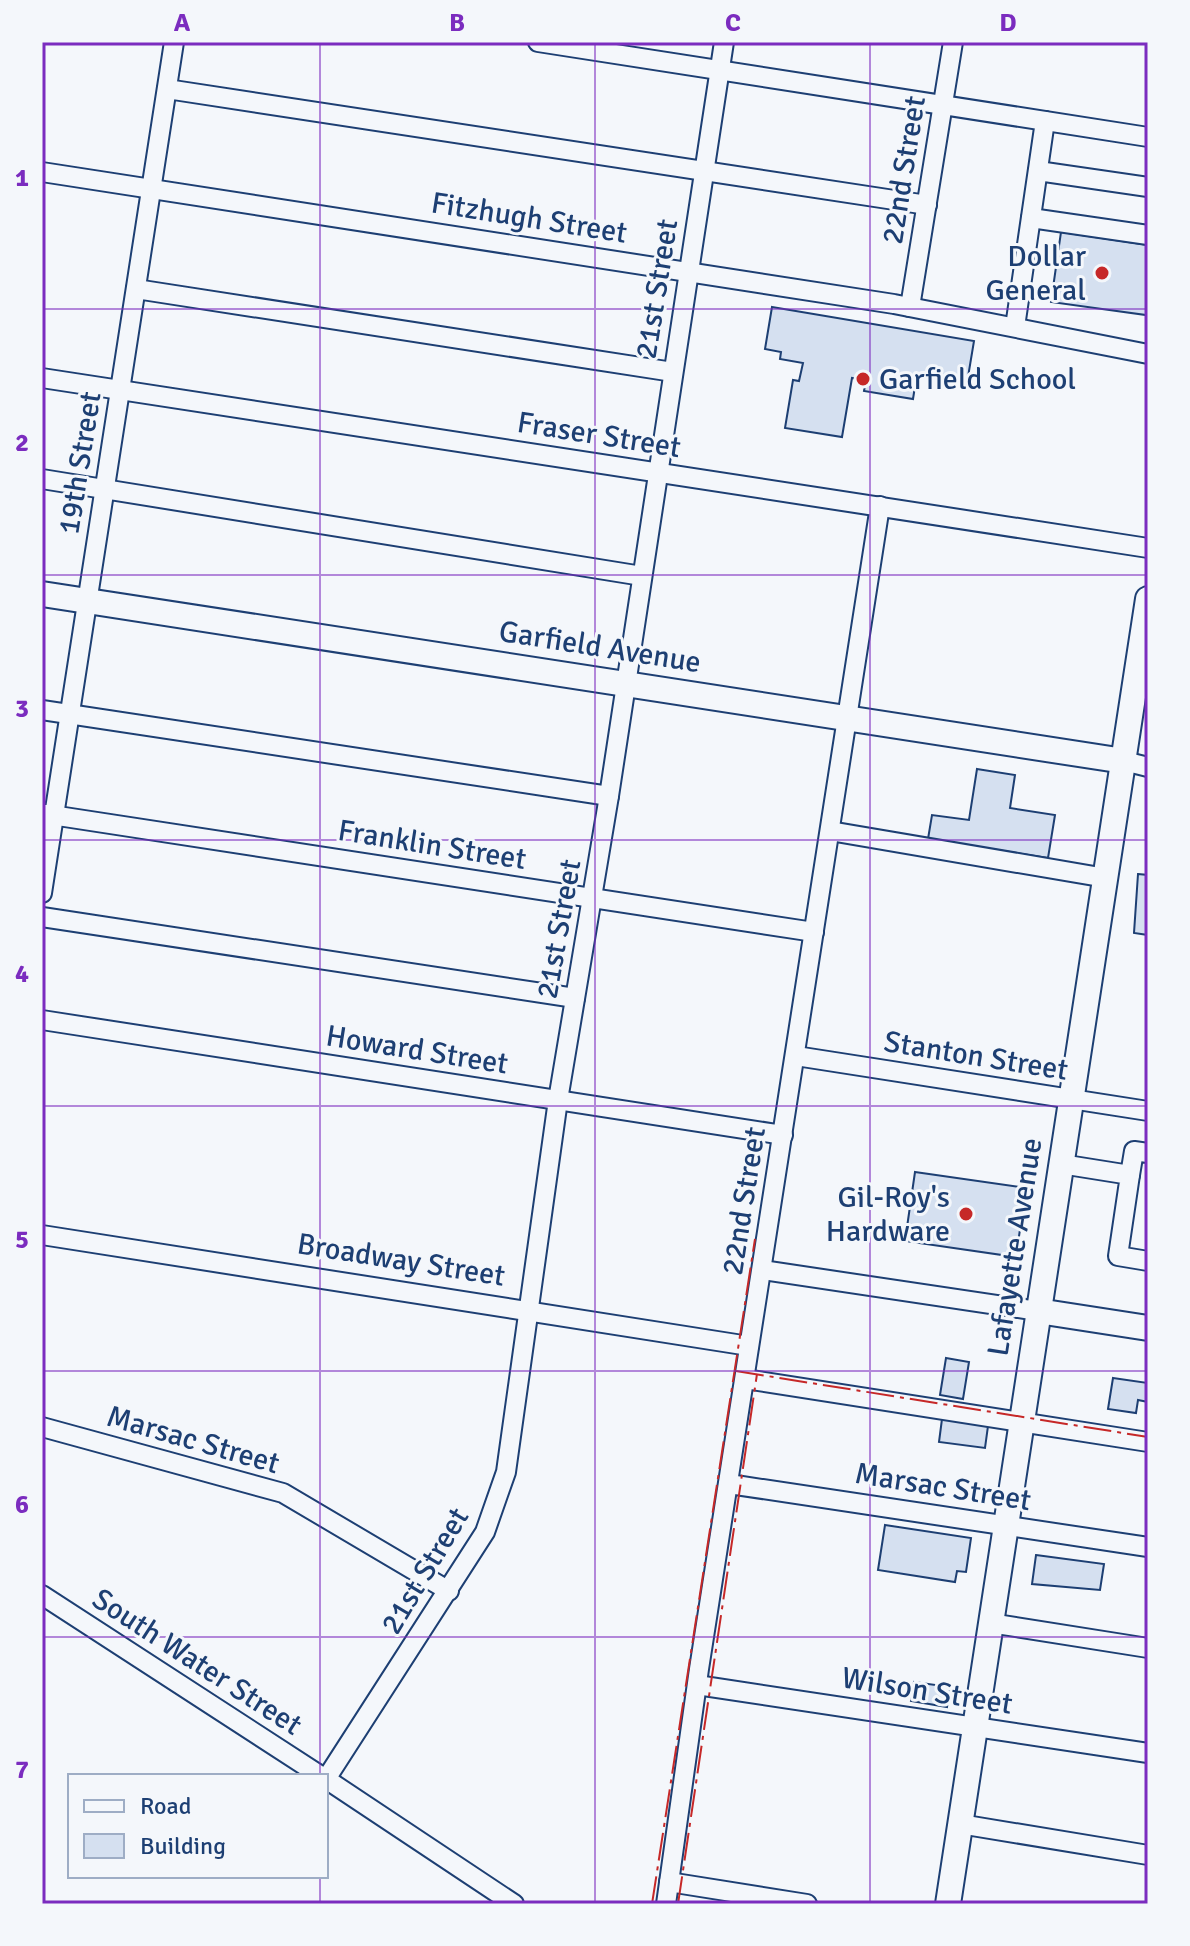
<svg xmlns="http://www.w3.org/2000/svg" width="1190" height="1946" viewBox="0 0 1190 1946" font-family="Signika,sans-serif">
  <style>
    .building { fill: #d5e0f0; stroke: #1d3f73; stroke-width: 2 }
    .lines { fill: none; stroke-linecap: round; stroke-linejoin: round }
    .minor-casing { stroke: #1d3f73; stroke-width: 22 }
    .major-casing { stroke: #1d3f73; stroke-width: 28 }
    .minor { stroke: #f4f7fb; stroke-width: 18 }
    .major { stroke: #f4f7fb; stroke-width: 24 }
    .power { stroke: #c62828; stroke-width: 2; stroke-dasharray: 28 6 4 6; stroke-linecap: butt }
    .grid { fill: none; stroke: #7b2cbf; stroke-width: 2; stroke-opacity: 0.55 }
    .poi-dot { fill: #c62828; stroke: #f4f7fb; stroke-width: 3 }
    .labels { text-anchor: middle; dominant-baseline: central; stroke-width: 6; stroke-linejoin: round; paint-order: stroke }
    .street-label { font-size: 30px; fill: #1d3f73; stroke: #f4f7fb }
    .poi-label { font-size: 30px; fill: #1d3f73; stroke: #f4f7fb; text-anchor: end }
    .neatline { fill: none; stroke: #7b2cbf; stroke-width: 3 }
    .grid-label { font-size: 26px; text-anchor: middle; font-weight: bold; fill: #7b2cbf }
  </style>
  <rect width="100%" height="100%" fill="#f4f7fb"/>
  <g class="building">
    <polygon points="1061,232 1148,245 1146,315 1051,302"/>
    <polygon points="772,307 974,341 967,383 917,374 913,399 864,391 866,380 852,378 842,437 785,428 793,380 799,381 803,363 780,359 781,352 765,349"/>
    <polygon points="977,769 1015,775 1010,808 1055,815 1048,858 928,839 932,815 969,820"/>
    <polygon points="1138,874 1148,875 1148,935 1134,933"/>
    <polygon points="915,1172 1026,1188 1016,1257 905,1241"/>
    <polygon points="946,1358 969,1362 963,1399 940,1395"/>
    <polygon points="1113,1378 1148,1383 1148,1402 1138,1400 1136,1413 1108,1409"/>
    <polygon points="942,1419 988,1426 985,1448 939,1442"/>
    <polygon points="885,1525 971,1538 966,1572 957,1571 955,1582 878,1570"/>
    <polygon points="1036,1555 1104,1564 1100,1590 1032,1584"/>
    <polygon points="914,1682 950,1687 947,1707 911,1701"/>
  </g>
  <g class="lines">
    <g class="minor-casing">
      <g id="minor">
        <polyline points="538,42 1148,137"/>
        <polyline points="167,89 927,205"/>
        <polyline points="1038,171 1148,187"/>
        <polyline points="42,172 894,304 1148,354"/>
        <polyline points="1031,218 1148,235"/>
        <polyline points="136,289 673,372"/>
        <polyline points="910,307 953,42"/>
        <polyline points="1015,327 1045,121"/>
        <polyline points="42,378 1148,548"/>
        <polyline points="42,479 642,576"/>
        <polyline points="42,710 609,796"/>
        <polyline points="1124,761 1148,767"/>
        <polyline points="45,814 814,932"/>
        <polyline points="830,831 1106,878"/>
        <polyline points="42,893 174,42"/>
        <polyline points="42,917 575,998"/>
        <polyline points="42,1020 783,1135"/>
        <polyline points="796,1056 1148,1111"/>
        <polyline points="1061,1164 1130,1175 1118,1256 1148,1261"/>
        <polyline points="1130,1175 1134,1151 1148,1153"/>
        <polyline points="42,1235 749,1346"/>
        <polyline points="762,1270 1038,1311"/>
        <polyline points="745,1379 1148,1442"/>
        <polyline points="42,1427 283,1493 449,1591"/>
        <polyline points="729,1484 1148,1547"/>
        <polyline points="42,1595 321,1776"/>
        <polyline points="990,1623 1148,1648"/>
        <polyline points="697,1685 1148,1753"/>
        <polyline points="326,1779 485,1532 506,1472 558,1100 609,796 724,42"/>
        <polyline points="326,1779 514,1904"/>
        <polyline points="960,1824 1148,1855"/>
        <polyline points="669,1882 807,1904"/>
        <polyline points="666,1904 699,1669 880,506"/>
      </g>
    </g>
    <g class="major-casing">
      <g id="major">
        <polyline points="42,594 1124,761"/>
        <polyline points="1038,1311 1148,1328"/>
        <polyline points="948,1904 1148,599"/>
      </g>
    </g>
    <use href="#minor" class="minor"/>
    <use href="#major" class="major"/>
    <g class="power">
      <polyline points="736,1371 1148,1437"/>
      <polyline points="652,1904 755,1239"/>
      <polyline points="678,1904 757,1374"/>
    </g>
  </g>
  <path class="grid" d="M320 42V1776M595 42V1904M870 42V1904M42 309H1148M42 575H1148M42 840H1148M42 1106H1148M42 1371H1148M42 1637H1148M320 1876V1904"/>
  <g class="poi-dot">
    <circle cx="1102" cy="273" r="8"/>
    <circle cx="863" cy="379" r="8"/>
    <circle cx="966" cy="1214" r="8"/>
  </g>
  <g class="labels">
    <g class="street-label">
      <text transform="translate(904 170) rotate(-81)">22nd Street</text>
      <text transform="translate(529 218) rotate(9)">Fitzhugh Street</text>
      <text transform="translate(657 289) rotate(-81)">21st Street</text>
      <text transform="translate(599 435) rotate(9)">Fraser Street</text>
      <text transform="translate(80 463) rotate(-81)">19th Street</text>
      <text transform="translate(600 647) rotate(9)">Garfield Avenue</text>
      <text transform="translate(432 845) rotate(9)">Franklin Street</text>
      <text transform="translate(559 929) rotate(-80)">21st Street</text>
      <text transform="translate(417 1050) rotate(9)">Howard Street</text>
      <text transform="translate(976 1056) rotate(9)">Stanton Street</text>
      <text transform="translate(744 1201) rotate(-81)">22nd Street</text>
      <text transform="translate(1015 1247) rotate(-81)">Lafayette Avenue</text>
      <text transform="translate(401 1260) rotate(9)">Broadway Street</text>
      <text transform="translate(193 1440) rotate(16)">Marsac Street</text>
      <text transform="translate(943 1487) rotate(9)">Marsac Street</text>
      <text transform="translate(425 1571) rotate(-59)">21st Street</text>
      <text transform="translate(197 1662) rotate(33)">South Water Street</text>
      <text transform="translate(927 1691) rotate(9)">Wilson Street</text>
    </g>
    <g class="poi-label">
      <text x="1086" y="256">Dollar<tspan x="1086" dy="34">General</tspan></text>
      <text x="879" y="379" text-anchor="start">Garfield School</text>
      <text x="950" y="1197">Gil-Roy's<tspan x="950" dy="34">Hardware</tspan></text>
    </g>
  </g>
  <rect width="1190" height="1946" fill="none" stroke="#f4f7fb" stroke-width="88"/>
  <rect x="68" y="1774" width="260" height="104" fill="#f4f7fb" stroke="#9eadc5" stroke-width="2"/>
  <rect x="84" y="1800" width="40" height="12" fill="#f4f7fb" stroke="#9eadc5" stroke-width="2"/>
  <text x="140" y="1814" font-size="24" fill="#1d3f73">Road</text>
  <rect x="84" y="1834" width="40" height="24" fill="#d5e0f0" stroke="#9eadc5" stroke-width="2"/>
  <text x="140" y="1854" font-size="24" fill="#1d3f73">Building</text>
  <rect x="44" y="44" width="1102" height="1858" class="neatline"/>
  <g class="grid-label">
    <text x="182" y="31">A</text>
    <text x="457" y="31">B</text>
    <text x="733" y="31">C</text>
    <text x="1008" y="31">D</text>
    <text x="22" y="186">1</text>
    <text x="22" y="451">2</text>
    <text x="22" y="717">3</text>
    <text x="22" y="982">4</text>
    <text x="22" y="1248">5</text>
    <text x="22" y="1513">6</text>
    <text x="22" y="1778">7</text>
  </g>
</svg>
